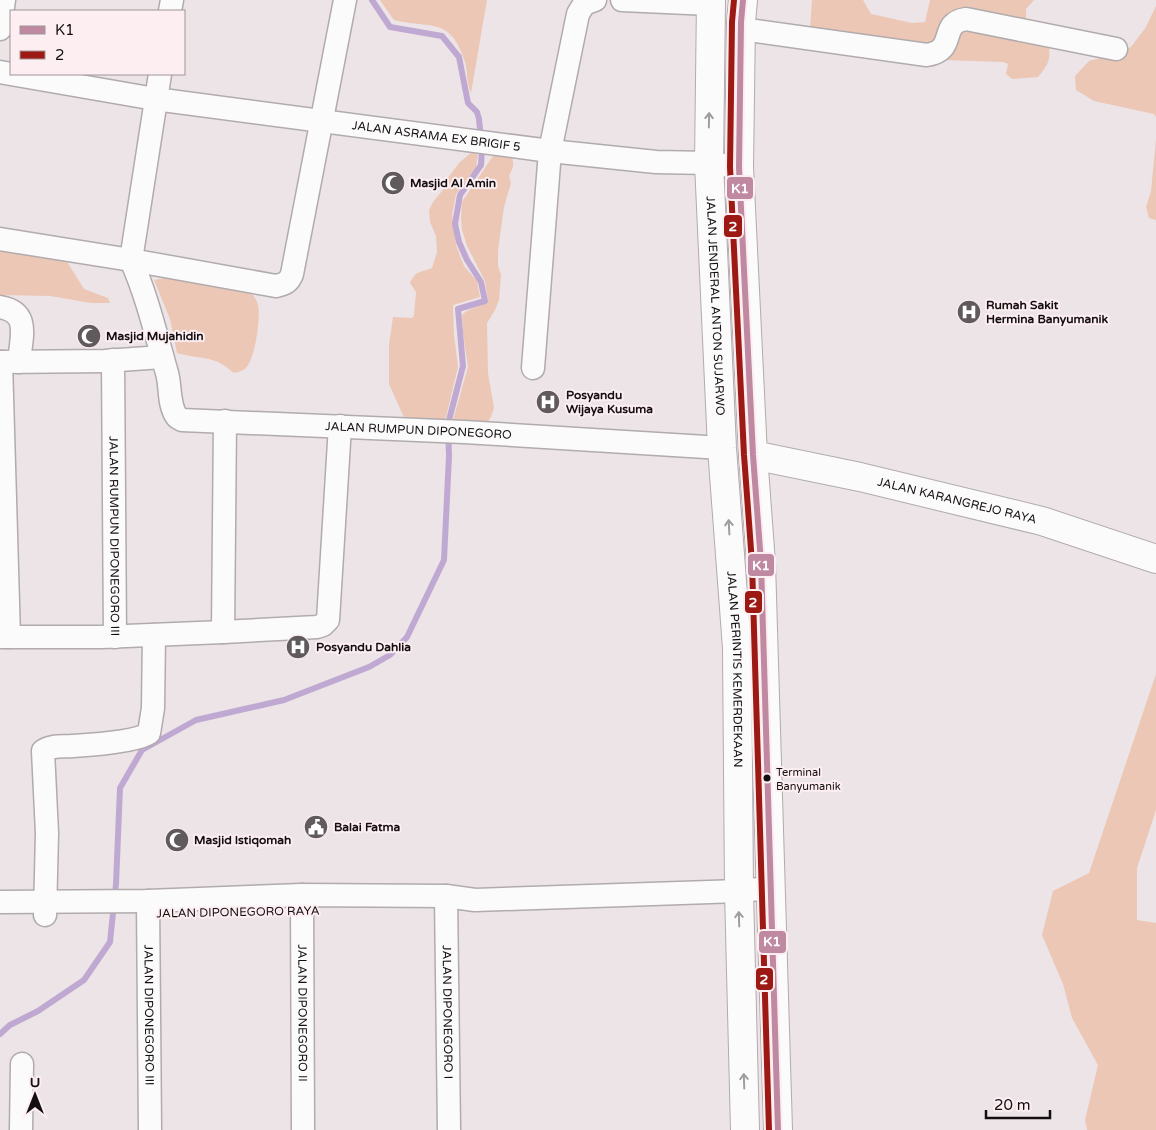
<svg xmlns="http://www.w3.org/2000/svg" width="1156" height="1130" viewBox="0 0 1156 1130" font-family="'Varela Round',sans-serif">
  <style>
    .green { fill: #ecc7b6 }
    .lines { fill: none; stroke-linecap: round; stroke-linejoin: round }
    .stream { stroke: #bfa9d2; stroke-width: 6 }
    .minor-casing { stroke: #b1abad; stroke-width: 25 }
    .secondary-casing { stroke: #b1abad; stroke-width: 30 }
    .trunk-casing { stroke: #b1abad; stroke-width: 30 }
    .minor { stroke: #fcfbfb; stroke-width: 22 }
    .secondary { stroke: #fcfbfb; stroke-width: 28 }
    .trunk { stroke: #fcfbfb; stroke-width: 28 }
    .bus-1-casing { stroke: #fdeef2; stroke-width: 10 }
    .bus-2-casing { stroke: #fdeef2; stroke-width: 10 }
    .bus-1 { stroke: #c089a2; stroke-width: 6 }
    .bus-2 { stroke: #9c1a13; stroke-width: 6 }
    .oneway { stroke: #9f9d9d }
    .bus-dot { fill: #140f11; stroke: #fdeef2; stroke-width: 2 }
    .labels { text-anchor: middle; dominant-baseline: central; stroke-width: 4; stroke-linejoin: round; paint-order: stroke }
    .bus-label { font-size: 11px; fill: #140f11; stroke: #fdeef2; text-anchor: start }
    .street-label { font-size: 12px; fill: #140f11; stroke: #fdeef2 }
    .poi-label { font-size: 12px; font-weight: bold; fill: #140f11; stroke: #fdeef2; text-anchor: start }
    .line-badge { stroke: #fdeef2; stroke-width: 2 }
    .badge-label { font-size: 14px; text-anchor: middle; font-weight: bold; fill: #fff }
  </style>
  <rect width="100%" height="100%" fill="#ece4e6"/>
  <g class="green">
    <path d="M380 0H487L471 93C466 82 468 72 465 62 451 16 430 29 394 20Z"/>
    <path d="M812 0H863L871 14 912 23 925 22 930 0H1034L1026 9V23L1041 42 1049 48C1051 61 1046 67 1038 77L1012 79 1006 74 1008 64 1003 62 942 60 810 29Z"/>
    <polygon points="1156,6 1156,117 1154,114 1094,101 1076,90 1075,76 1089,61 1115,54 1131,47 1146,27"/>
    <polygon points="1156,139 1156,220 1149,218 1146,207 1151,191"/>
    <path d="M472 152 478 155 476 167 456 194 452 215 456 245 464 266 477 281 480 297 453 305 454 334 458 367 446 417 439 425 406 422 389 384V345L393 317 412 318 414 315 416 292 410 283C416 270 420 273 432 268L437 252 436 236 430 222 429 210 433 202 442 191 447 179 460 162Z"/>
    <path d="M495 153 511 155C515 164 513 168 509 176L511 183 504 207 498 250V266L501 275 499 300 495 310 487 323 488 373 494 408 491 417 486 425 452 424 468 367 463 333 462 315C469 307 480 308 488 301L485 281 467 246 462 230 461 219 462 202Z"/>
    <polygon points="0,245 66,260 84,289 108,298 110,303 91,303 50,296 0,295"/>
    <path d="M176 276 248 289C252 294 256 298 258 305 261 317 255 361 245 369 242 371 238 372 234 373 212 354 202 360 177 353L170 319 154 280Z"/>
    <polygon points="1156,674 1156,810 1137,868 1137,920 1156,923 1156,1130 1087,1130 1085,1120 1098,1065 1072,1018 1063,984 1042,935 1053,891 1089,873"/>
  </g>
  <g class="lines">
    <polyline class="stream" points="0,1034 10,1025 38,1011 84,980 110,942 116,884 120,788 142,750 196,720 284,700 369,667 390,655 407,637 444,560 449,456 448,424 463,366 458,309 485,301 481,282 467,260 459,242 455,224 460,195 481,165 482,149 479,119 477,112 468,103 459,57 442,36 390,27 372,0"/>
    <g class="minor-casing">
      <g id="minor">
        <polyline points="622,0 710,4"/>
        <polyline points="170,11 172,0"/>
        <polyline points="0,29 4,0"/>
        <path d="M741 29 927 55C958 50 938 23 966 19L1116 49"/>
        <path id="s1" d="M0 72 155 99 550 151 656 162 709 163 739 167"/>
        <path id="s2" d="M160 74 131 260C147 296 156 335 167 373 171 387 168 405 177 417L182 420 464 432 722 448"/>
        <path d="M0 239 131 260 276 286C285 284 289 282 292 274L345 0"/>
        <path d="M0 307C31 312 21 337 19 362"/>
        <path id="s3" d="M113 360 115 637"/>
        <polyline points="0,362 105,361 162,357"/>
        <polyline points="1,362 9,637"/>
        <polyline points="533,368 550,151 578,14 584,4 595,0"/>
        <polyline points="223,632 317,627 323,625 328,620 340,426"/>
        <polyline points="0,637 102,637 223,632 225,421"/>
        <path id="s4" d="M302 895 303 1130"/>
        <path id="s5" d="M446 896 449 1130"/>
        <path id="s6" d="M148 901 150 1130"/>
        <polyline points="0,902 148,901 302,895 446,896 475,900 739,891 771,888"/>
        <path d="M45 915 47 833 43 751C51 745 63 747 73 746 89 745 137 742 149 733L153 708 154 635"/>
        <polyline points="21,1130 22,1064"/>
      </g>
    </g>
    <g class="secondary-casing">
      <g id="secondary">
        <path id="s7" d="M753 455 860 477 1042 521 1156 559"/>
      </g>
    </g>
    <g class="trunk-casing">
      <g id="trunk">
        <path id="s8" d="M711 0 709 163 722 448 737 648 739 891 745 1130"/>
        <polyline points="743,0 741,22 739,167 753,455 761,563 778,1130"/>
      </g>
    </g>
    <use href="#minor" class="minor"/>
    <use href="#secondary" class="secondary"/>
    <use href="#trunk" class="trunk"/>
    <g class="bus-1-casing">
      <polyline id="bus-1" points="743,0 741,22 739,167 753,455 761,563 778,1130"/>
    </g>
    <g class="bus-2-casing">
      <polyline id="bus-2" points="734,0 732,22 730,167 744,455 752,563 769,1130"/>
    </g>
    <use href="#bus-1" class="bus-1"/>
    <use href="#bus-2" class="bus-2"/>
  </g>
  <defs><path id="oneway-shaft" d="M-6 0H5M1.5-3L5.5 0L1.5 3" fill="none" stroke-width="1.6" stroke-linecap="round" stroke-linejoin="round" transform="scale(1.25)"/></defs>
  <g class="oneway">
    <use href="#oneway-shaft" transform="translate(709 120) rotate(-89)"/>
    <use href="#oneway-shaft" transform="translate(729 527) rotate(-93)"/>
    <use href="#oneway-shaft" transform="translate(739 919) rotate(-92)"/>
    <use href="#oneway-shaft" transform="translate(744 1081) rotate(-92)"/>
  </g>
  <defs>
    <g id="mosque-disc" transform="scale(1.25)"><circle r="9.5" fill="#605a5c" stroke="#fdeef2"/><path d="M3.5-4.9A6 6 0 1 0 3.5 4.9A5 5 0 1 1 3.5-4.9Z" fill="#fff"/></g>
    <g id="hospital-disc" transform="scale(1.25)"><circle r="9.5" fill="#605a5c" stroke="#fdeef2"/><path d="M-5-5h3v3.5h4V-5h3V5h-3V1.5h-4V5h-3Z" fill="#fff"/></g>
    <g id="civic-disc" transform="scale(1.25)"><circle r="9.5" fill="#605a5c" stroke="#fdeef2"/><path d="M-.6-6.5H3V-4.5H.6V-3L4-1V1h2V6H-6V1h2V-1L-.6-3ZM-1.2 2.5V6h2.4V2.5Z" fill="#fff"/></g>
  </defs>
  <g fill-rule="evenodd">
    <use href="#mosque-disc" x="393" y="183"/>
    <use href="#hospital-disc" x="969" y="312"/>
    <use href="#mosque-disc" x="89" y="336"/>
    <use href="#hospital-disc" x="548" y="402"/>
    <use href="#hospital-disc" x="298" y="647"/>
    <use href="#civic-disc" x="316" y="827"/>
    <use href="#mosque-disc" x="177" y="840"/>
  </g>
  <circle class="bus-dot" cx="767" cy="778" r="4.5"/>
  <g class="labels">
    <g class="bus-label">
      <text x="776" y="772">Terminal<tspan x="776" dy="14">Banyumanik</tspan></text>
    </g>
    <g class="street-label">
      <text stroke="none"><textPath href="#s1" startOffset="441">JALAN ASRAMA EX BRIGIF 5</textPath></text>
      <text stroke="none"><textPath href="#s8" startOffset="306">JALAN JENDERAL ANTON SUJARWO</textPath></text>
      <text stroke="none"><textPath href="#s2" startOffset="595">JALAN RUMPUN DIPONEGORO</textPath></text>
      <text stroke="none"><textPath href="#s7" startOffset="209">JALAN KARANGREJO RAYA</textPath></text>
      <text stroke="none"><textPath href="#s3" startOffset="176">JALAN RUMPUN DIPONEGORO III</textPath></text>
      <text stroke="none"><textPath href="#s8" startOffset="670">JALAN PERINTIS KEMERDEKAAN</textPath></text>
      <text transform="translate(238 912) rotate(-1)">JALAN DIPONEGORO RAYA</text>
      <text stroke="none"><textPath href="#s4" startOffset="118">JALAN DIPONEGORO II</textPath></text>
      <text stroke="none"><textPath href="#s5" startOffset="116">JALAN DIPONEGORO I</textPath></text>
      <text stroke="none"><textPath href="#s6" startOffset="114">JALAN DIPONEGORO III</textPath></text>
    </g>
    <g class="poi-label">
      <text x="410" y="183">Masjid Al Amin</text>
      <text x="986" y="305">Rumah Sakit<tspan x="986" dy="14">Hermina Banyumanik</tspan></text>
      <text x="106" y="336">Masjid Mujahidin</text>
      <text x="566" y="395">Posyandu<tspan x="566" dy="14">Wijaya Kusuma</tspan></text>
      <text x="316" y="647">Posyandu Dahlia</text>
      <text x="334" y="827">Balai Fatma</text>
      <text x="194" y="840">Masjid Istiqomah</text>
    </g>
  </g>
  <g class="line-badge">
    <rect x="726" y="176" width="28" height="24" rx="5" fill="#c089a2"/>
    <rect x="723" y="214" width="20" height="24" rx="5" fill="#9c1a13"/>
    <rect x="747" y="553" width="28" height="24" rx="5" fill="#c089a2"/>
    <rect x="744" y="590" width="19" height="24" rx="5" fill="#9c1a13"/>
    <rect x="758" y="930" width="29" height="24" rx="5" fill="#c089a2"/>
    <rect x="755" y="967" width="19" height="24" rx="5" fill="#9c1a13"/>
  </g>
  <g class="badge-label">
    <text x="740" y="193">K1</text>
    <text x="733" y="231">2</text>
    <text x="761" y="570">K1</text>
    <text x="753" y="607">2</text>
    <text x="772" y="946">K1</text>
    <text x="764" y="984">2</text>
  </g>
  <rect x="10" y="10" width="175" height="65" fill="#fdeef2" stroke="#a09598"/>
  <rect x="20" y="26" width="25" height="8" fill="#c089a2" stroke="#a09598"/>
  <text x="55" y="35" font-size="15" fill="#140f11">K1</text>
  <rect x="20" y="51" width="25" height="8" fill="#9c1a13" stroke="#a09598"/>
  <text x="55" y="60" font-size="15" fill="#140f11">2</text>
  <g transform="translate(35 1095)" stroke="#fdeef2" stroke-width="4" paint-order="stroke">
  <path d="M0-4L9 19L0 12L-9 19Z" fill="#140f11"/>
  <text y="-8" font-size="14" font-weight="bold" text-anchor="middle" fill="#140f11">U</text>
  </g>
  <path d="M986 1110v8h64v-8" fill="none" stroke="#140f11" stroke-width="2.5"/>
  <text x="994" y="1110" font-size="15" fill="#140f11" stroke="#fdeef2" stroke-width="4" paint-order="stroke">20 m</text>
</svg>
